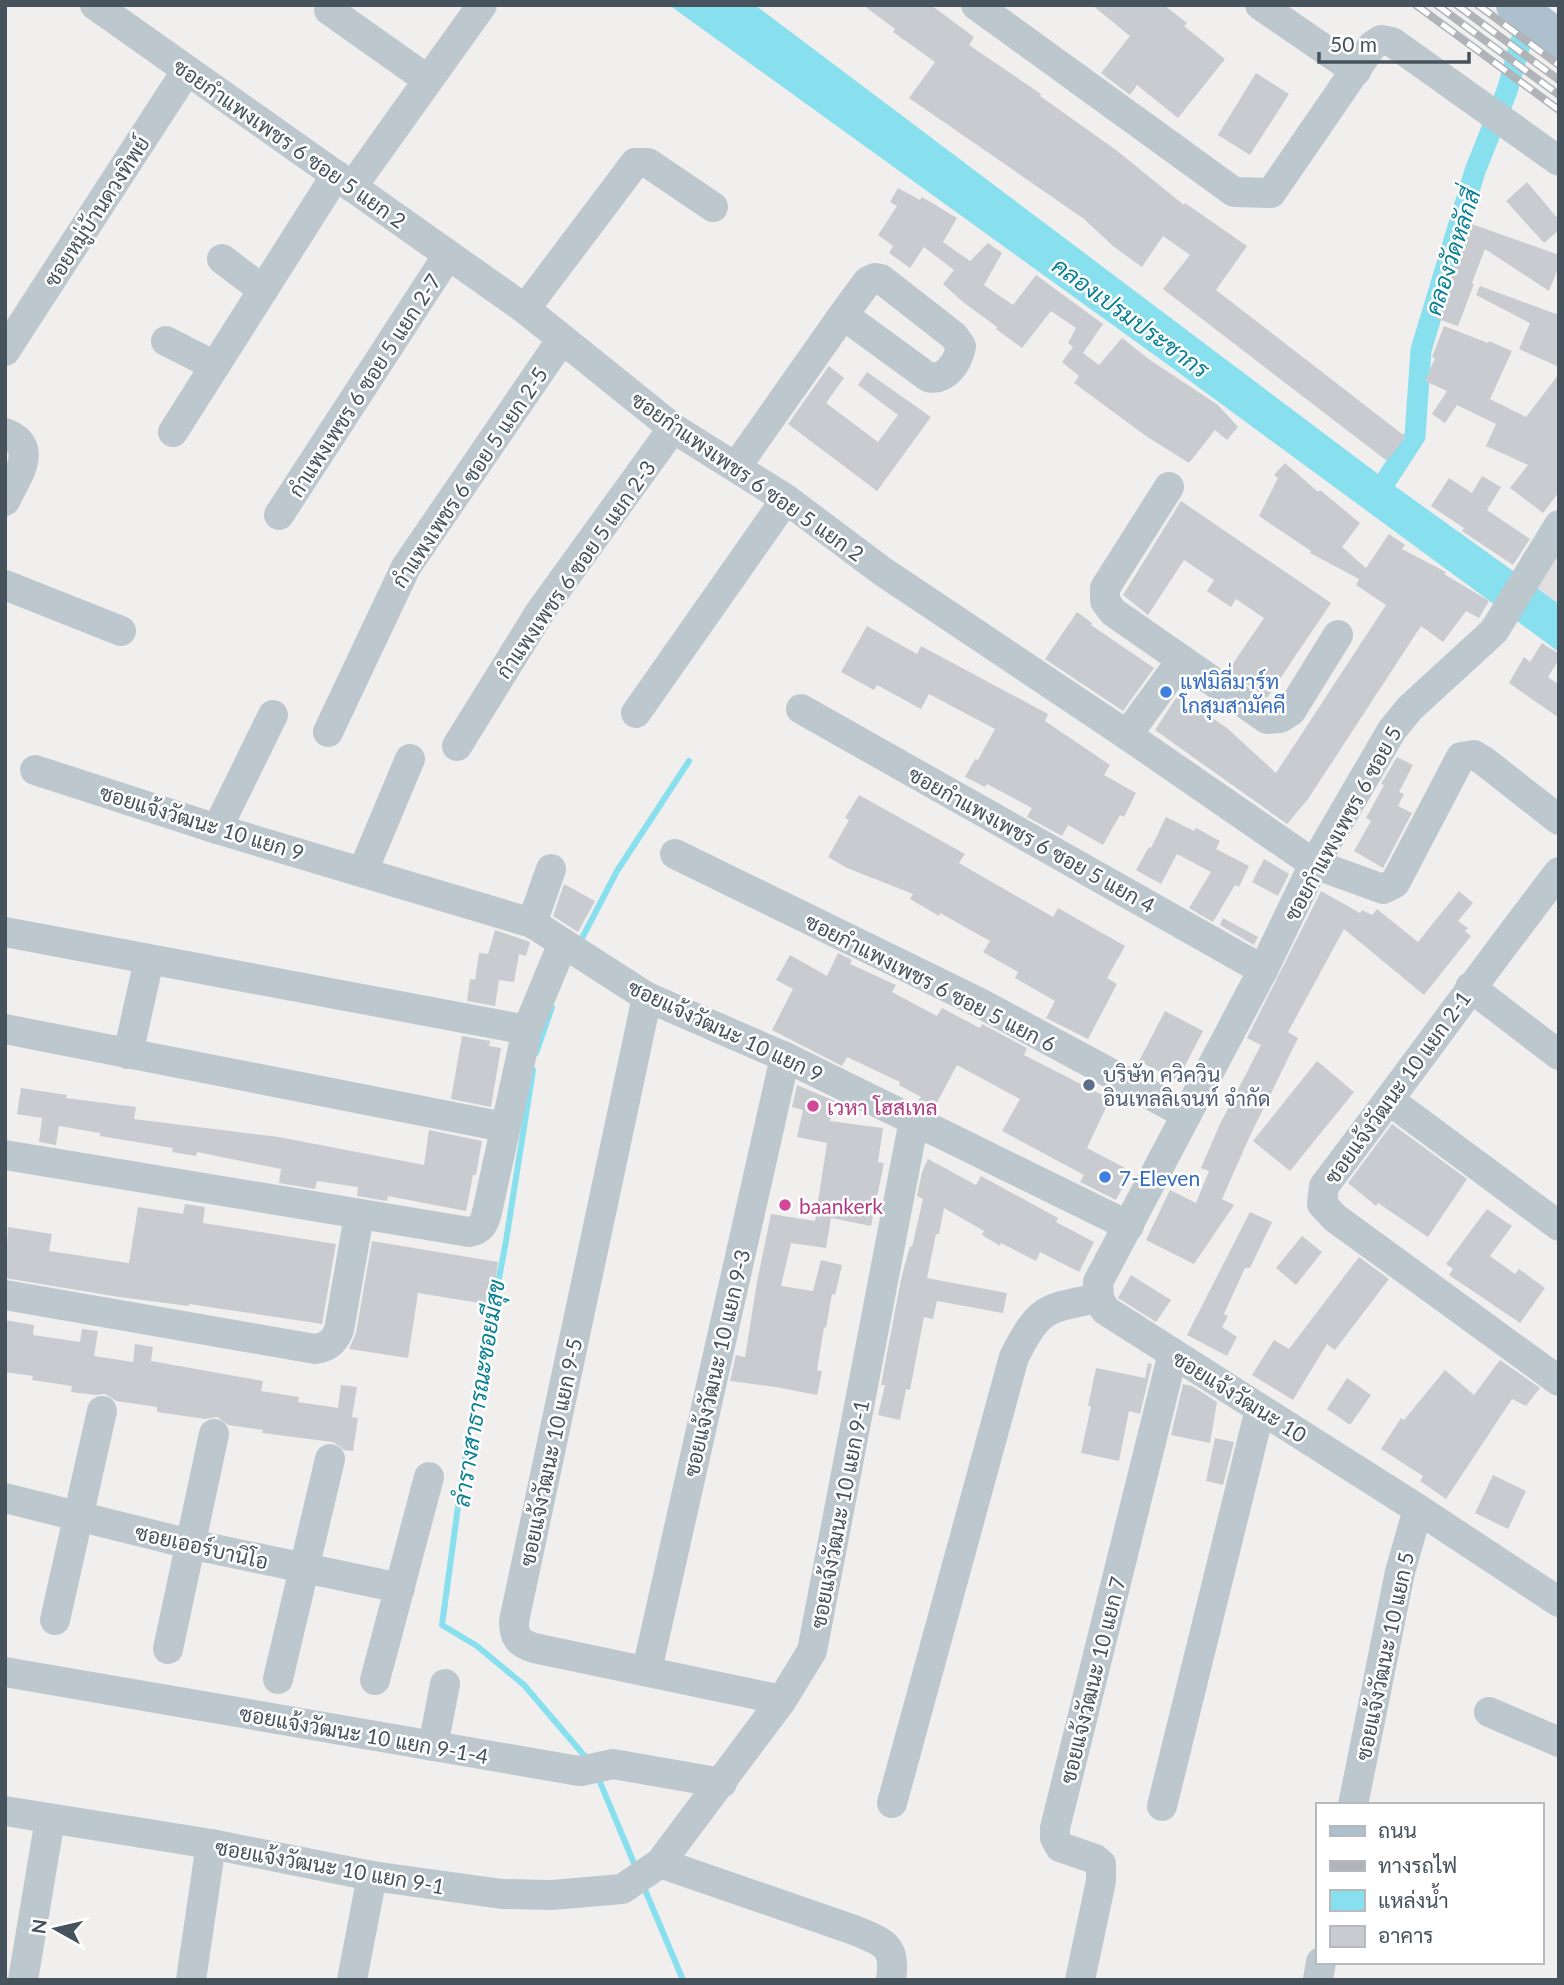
<svg xmlns="http://www.w3.org/2000/svg" width="1564" height="1985" viewBox="0 0 1564 1985" font-family="Lato,Sarabun,sans-serif">
  <style>
    .education { fill: #e2dfe0 }
    .water { fill: #88dfee }
    .lines { fill: none; stroke-linecap: round; stroke-linejoin: round }
    .stream { stroke: #88dfee; stroke-width: 6 }
    .canal { stroke: #88dfee; stroke-width: 21 }
    .building { fill: #c8ccd1 }
    .minor { stroke: #bcc7ce; stroke-width: 30 }
    .major { stroke: #adc0ce; stroke-width: 38 }
    .rail-casing { stroke: #b0b4b9; stroke-width: 8 }
    .rail { stroke: #fff; stroke-width: 5; stroke-dasharray: 16; stroke-linecap: butt }
    .shop-dot { fill: #3f7fe0; stroke: #fff; stroke-width: 2.5 }
    .service-dot { fill: #5c6f8a; stroke: #fff; stroke-width: 2.5 }
    .hotel-dot { fill: #d1479c; stroke: #fff; stroke-width: 2.5 }
    .labels { text-anchor: middle; dominant-baseline: central; stroke-width: 5; stroke-linejoin: round; paint-order: stroke }
    .street-label { font-size: 21px; fill: #46535c; stroke: #fff }
    .shop-label { font-size: 21px; fill: #366cbe; stroke: #fff; text-anchor: start }
    .service-label { font-size: 21px; fill: #4e5e75; stroke: #fff; text-anchor: start }
    .hotel-label { font-size: 21px; fill: #b23c85; stroke: #fff; text-anchor: start }
    .water-label { font-size: 23px; font-style: italic; fill: #0a8095; stroke: #fff }
  </style>
  <rect width="100%" height="100%" fill="#f1eeee"/>
  <polygon class="education" points="1559,545 1559,604 1531,584"/>
  <polygon class="water" points="669,5 755,5 1378,474 1559,604 1559,652 1171,367"/>
  <g class="lines">
    <g class="stream">
      <polyline points="580,942 617,871 689,761"/>
      <polyline points="536,1053 552,1007"/>
      <polyline points="533,1070 506,1241 463,1470 442,1625 477,1646 524,1685 588,1760"/>
      <polyline points="597,1775 636,1868"/>
      <polyline points="643,1885 683,1980"/>
    </g>
    <polyline class="canal" points="1376,496 1415,436 1421,350 1475,171 1507,91 1530,9"/>
  </g>
  <g class="building">
    <polygon points="863,5 931,5 974,37 969,45 1041,94 1040,96 1116,150 1184,205 1185,203 1247,246 1216,290 1406,437 1387,461 1163,289 1190,255 1163,236 1142,267 1113,246 1084,219 909,98 935,62 893,32 895,29"/>
    <polygon points="1092,5 1164,5 1187,23 1184,26 1225,59 1178,118 1137,85 1130,95 1101,73 1130,36"/>
    <polygon points="1256,73 1289,94 1250,155 1218,135"/>
    <polygon points="1527,182 1559,220 1559,230 1544,243 1506,201"/>
    <polygon points="898,188 920,200 922,197 957,218 943,242 970,261 988,243 1002,253 984,285 1013,305 1036,275 1103,324 1083,353 1099,365 1122,338 1150,360 1218,405 1238,427 1227,440 1215,430 1189,463 1146,436 1074,383 1079,376 1062,362 1073,347 1068,343 1076,328 1051,311 1022,348 996,329 997,327 963,302 943,284 954,270 924,247 910,268 889,253 893,246 878,235 897,206 890,202"/>
    <polygon points="1469,223 1559,255 1559,266 1549,291 1485,249 1472,283 1474,284 1458,326 1435,318"/>
    <polygon points="1480,286 1559,315 1559,367 1519,349 1530,323 1476,295"/>
    <polygon points="1444,326 1488,343 1489,341 1512,351 1490,399 1526,417 1559,374 1559,492 1543,513 1510,488 1528,465 1486,446 1496,424 1457,405 1445,423 1432,414 1447,391 1425,381 1435,358 1432,357"/>
    <polygon points="829,366 844,378 826,403 878,442 898,415 858,385 867,372 931,417 877,491 788,424"/>
    <polygon points="1285,463 1318,492 1320,490 1360,523 1342,547 1366,568 1389,534 1405,545 1402,549 1446,572 1444,574 1489,601 1479,618 1466,611 1443,642 1421,626 1308,799 1287,824 1155,730 1178,695 1227,728 1276,773 1386,605 1356,585 1359,579 1310,553 1311,551 1259,516 1278,478 1274,475"/>
    <polygon points="1482,476 1501,487 1487,510 1530,539 1513,565 1462,531 1464,528 1431,506 1449,478 1472,493"/>
    <polygon points="1181,501 1331,603 1267,698 1228,671 1264,618 1236,599 1231,607 1207,591 1214,580 1184,560 1148,615 1123,595"/>
    <polygon points="1077,612 1092,623 1091,625 1154,668 1123,711 1045,659"/>
    <polygon points="867,626 917,654 921,646 1048,714 1045,721 1110,765 1104,775 1136,793 1124,817 1120,815 1103,845 1068,825 1062,836 1027,817 1032,808 987,784 985,787 965,777 975,759 978,760 995,729 929,694 921,709 877,685 874,690 841,672"/>
    <polygon points="1542,643 1559,654 1559,659 1548,677 1559,685 1559,718 1509,683 1524,657 1530,662"/>
    <polygon points="1397,757 1413,765 1399,792 1404,794 1398,806 1412,813 1383,868 1354,851 1371,821 1366,818 1384,785 1381,784"/>
    <polygon points="859,795 965,854 959,863 1053,917 1058,908 1125,946 1107,978 1117,984 1088,1039 1046,1018 1055,1001 1015,978 1018,972 983,952 990,941 940,913 939,916 910,899 913,894 847,868 828,857 849,820 845,818"/>
    <polygon points="1166,817 1194,831 1196,828 1220,841 1216,849 1249,866 1239,887 1235,885 1213,922 1189,908 1211,872 1177,854 1161,884 1136,870 1149,847 1151,848"/>
    <polygon points="1264,859 1289,874 1278,896 1252,882"/>
    <polygon points="564,884 595,901 578,932 553,916"/>
    <polygon points="1321,891 1360,913 1362,910 1372,915 1377,909 1418,942 1459,891 1473,903 1458,921 1468,928 1465,931 1471,936 1424,995 1344,929 1288,1032 1298,1038 1249,1138 1222,1199 1234,1205 1194,1264 1146,1240 1170,1190 1196,1203 1209,1171 1201,1168 1219,1126 1261,1045 1247,1038"/>
    <polygon points="1223,918 1258,937 1254,945 1220,925"/>
    <polygon points="495,930 530,942 526,956 519,954 514,982 499,980 495,1006 467,1001 470,979 475,980 479,953 488,954"/>
    <polygon points="838,953 852,960 850,964 896,985 892,992 937,1016 942,1008 980,1028 982,1024 1027,1048 1024,1055 1110,1099 1087,1148 1131,1171 1116,1200 1080,1182 1084,1175 1002,1131 1020,1099 957,1065 933,1110 918,1101 921,1097 899,1085 900,1082 847,1057 842,1066 772,1030 793,989 776,980 790,955 827,976"/>
    <polygon points="1165,1011 1203,1031 1177,1081 1139,1061"/>
    <polygon points="462,1036 490,1041 489,1046 501,1048 491,1107 451,1099"/>
    <polygon points="1317,1061 1354,1092 1290,1171 1253,1141"/>
    <polygon points="797,1085 835,1101 830,1121 883,1128 878,1162 884,1163 871,1226 831,1218 826,1248 791,1243 781,1286 813,1291 821,1260 842,1265 835,1295 832,1294 826,1328 824,1327 817,1370 822,1371 817,1395 776,1387 730,1381 736,1355 745,1357 757,1282 771,1214 815,1221 827,1143 797,1137 803,1110 792,1107"/>
    <polygon points="21,1088 67,1095 66,1098 136,1107 134,1119 279,1137 424,1165 429,1130 482,1141 476,1175 473,1175 466,1211 388,1196 387,1201 357,1196 358,1187 317,1181 315,1189 279,1183 281,1169 197,1152 196,1156 172,1152 173,1148 100,1136 100,1133 59,1126 56,1145 39,1142 42,1118 17,1114"/>
    <polygon points="1392,1124 1467,1179 1428,1237 1378,1203 1376,1206 1348,1183"/>
    <polygon points="928,1159 976,1185 981,1176 1058,1218 1056,1222 1094,1242 1079,1272 1040,1252 1036,1261 1001,1243 1000,1246 982,1235 984,1231 944,1208 939,1234 936,1234 927,1278 1007,1293 1003,1313 937,1301 933,1319 924,1317 910,1390 906,1389 900,1420 878,1415 885,1385 881,1385 901,1279 910,1246 912,1247 923,1199 917,1196 922,1172"/>
    <polygon points="185,1204 205,1207 203,1223 336,1244 322,1324 189,1304 189,1306 119,1297 5,1278 8,1227 52,1234 49,1251 129,1263 138,1207 183,1214"/>
    <polygon points="1487,1209 1512,1226 1490,1256 1515,1274 1519,1269 1545,1288 1520,1323 1449,1275 1453,1269 1446,1264"/>
    <polygon points="1250,1212 1272,1222 1250,1268 1245,1268 1224,1314 1228,1316 1222,1327 1237,1337 1227,1356 1187,1335"/>
    <polygon points="1302,1236 1322,1252 1296,1285 1276,1268"/>
    <polygon points="372,1241 498,1262 492,1305 418,1293 408,1358 349,1349 356,1333"/>
    <polygon points="1359,1257 1389,1279 1335,1350 1327,1344 1293,1400 1252,1375 1274,1340 1289,1349"/>
    <polygon points="1131,1275 1171,1300 1156,1322 1118,1298"/>
    <polygon points="5,1320 34,1325 33,1335 80,1342 82,1329 98,1331 94,1356 133,1362 135,1344 153,1347 151,1361 263,1381 261,1391 299,1397 298,1402 338,1408 341,1385 357,1387 352,1417 358,1418 353,1451 344,1450 333,1442 262,1433 263,1430 228,1425 217,1417 205,1419 157,1412 157,1407 116,1401 105,1394 95,1395 71,1392 72,1386 32,1380 33,1376 5,1372"/>
    <polygon points="1500,1360 1540,1388 1526,1406 1512,1399 1446,1499 1420,1481 1423,1476 1381,1449 1401,1418 1404,1420 1445,1370 1474,1395"/>
    <polygon points="1148,1363 1152,1364 1140,1414 1129,1411 1119,1461 1081,1453 1091,1406 1088,1406 1096,1368 1145,1378"/>
    <polygon points="1347,1378 1371,1395 1350,1425 1327,1409"/>
    <polygon points="1183,1384 1192,1386 1217,1402 1210,1443 1171,1435"/>
    <polygon points="1215,1438 1234,1442 1223,1485 1206,1481"/>
    <polygon points="1493,1475 1526,1491 1508,1529 1475,1513"/>
  </g>
  <g class="lines">
    <g class="minor">
      <polyline points="95,5 525,309 673,428 786,499 882,571 1127,735 1314,864 1383,889 1395,883 1461,757 1474,755 1484,761 1559,820"/>
      <polyline points="976,5 1234,192 1271,193 1372,46 1381,40 1392,42 1559,161"/>
      <polyline points="1260,5 1356,71"/>
      <polyline points="329,10 428,80"/>
      <polyline points="352,187 482,5"/>
      <polyline points="222,259 263,290"/>
      <polyline points="525,309 635,163 648,163 713,207"/>
      <polyline points="166,341 215,366"/>
      <polyline points="5,351 187,70"/>
      <polyline points="173,432 336,175"/>
      <path d="M5 433C41 447 16 477 5 501"/>
      <path d="M736 467 843 315 868 281 875 278 881 279 954 336 961 346C958 363 946 381 928 377L843 315"/>
      <polyline points="1169,487 1105,588 1105,601 1113,612 1267,719 1280,718 1291,711 1338,635"/>
      <polyline points="279,515 448,255"/>
      <polyline points="1559,525 1494,631 1410,708 1392,730 1314,864 1263,970 1098,1282 1099,1298 1105,1310 1418,1509 1559,1602"/>
      <polyline points="5,585 121,631"/>
      <polyline points="801,709 1263,970"/>
      <polyline points="636,713 786,499"/>
      <polyline points="328,732 406,567 562,339"/>
      <polyline points="1127,735 1181,661"/>
      <polyline points="457,746 540,612 673,428"/>
      <polyline points="35,770 217,829 532,923 647,997 785,1057 1129,1226"/>
      <polyline points="217,829 273,715"/>
      <polyline points="675,854 980,1003 1186,1114"/>
      <polyline points="363,871 410,759"/>
      <path d="M1559 872C1479 976 1403 1082 1324 1186L1322 1204 1335 1218 1559 1381"/>
      <polyline points="532,923 551,869"/>
      <polyline points="5,932 527,1030"/>
      <polyline points="1470,987 1559,1055"/>
      <path d="M647 997 514 1621C514 1637 518 1643 534 1648L782 1700"/>
      <polyline points="5,1029 504,1127"/>
      <polyline points="128,1054 149,960"/>
      <polyline points="1389,1100 1559,1226"/>
      <path d="M5 1155 469 1232C481 1230 484 1224 487 1212L527 1030 563 943"/>
      <path d="M5 1295 315 1349C328 1347 334 1342 339 1330L359 1216"/>
      <polyline points="5,1498 190,1544 400,1588"/>
      <polyline points="55,1620 102,1411"/>
      <polyline points="168,1649 214,1434"/>
      <polyline points="647,1670 785,1057"/>
      <polyline points="5,1672 573,1770 581,1771 613,1764 722,1783"/>
      <polyline points="278,1679 330,1459"/>
      <polyline points="375,1680 429,1477"/>
      <polyline points="1489,1712 1559,1742"/>
      <polyline points="433,1746 445,1684"/>
      <path d="M892 1803 1014 1357C1040 1306 1045 1309 1099 1298"/>
      <polyline points="1353,1805 1400,1572 1418,1509"/>
      <polyline points="1162,1806 1260,1409"/>
      <polyline points="5,1811 211,1844 372,1876 502,1894 552,1895 622,1889 660,1863 782,1700 812,1651 914,1120"/>
      <path d="M660 1863 854 1930C884 1943 896 1944 891 1980"/>
      <polyline points="23,1980 50,1819"/>
      <polyline points="191,1980 211,1844"/>
      <polyline points="352,1980 372,1876"/>
      <polyline points="1080,1980 1101,1881 1101,1864 1095,1859 1060,1847 1055,1838 1055,1828 1173,1353"/>
      <polyline points="1318,1980 1321,1962"/>
    </g>
    <polyline class="major" points="1515,5 1559,40"/>
    <g class="rail-casing">
      <g id="rail">
        <polyline points="1416,5 1559,110"/>
        <polyline points="1437,5 1559,95"/>
        <polyline points="1457,5 1559,80"/>
        <polyline points="1478,5 1559,65"/>
      </g>
    </g>
    <use href="#rail" class="rail"/>
  </g>
  <g class="shop-dot">
    <circle cx="1166" cy="692" r="7"/>
    <circle cx="1105" cy="1177" r="7"/>
  </g>
  <circle class="service-dot" cx="1089" cy="1085" r="7"/>
  <g class="hotel-dot">
    <circle cx="813" cy="1106" r="7"/>
    <circle cx="785" cy="1205" r="7"/>
  </g>
  <g class="labels">
    <g class="street-label">
      <text transform="translate(290 143) rotate(35)">ซอยกำแพงเพชร 6 ซอย 5 แยก 2</text>
      <text transform="translate(96 211) rotate(-57)">ซอยหมู่บ้านดวงทิพย์</text>
      <text transform="translate(364 385) rotate(-57)">กำแพงเพชร 6 ซอย 5 แยก 2-7</text>
      <text transform="translate(748 476) rotate(35)">ซอยกำแพงเพชร 6 ซอย 5 แยก 2</text>
      <text transform="translate(469 477) rotate(-56)">กำแพงเพชร 6 ซอย 5 แยก 2-5</text>
      <text transform="translate(575 569) rotate(-55)">กำแพงเพชร 6 ซอย 5 แยก 2-3</text>
      <text transform="translate(202 822) rotate(17)">ซอยแจ้งวัฒนะ 10 แยก 9</text>
      <text transform="translate(1342 823) rotate(-61)">ซอยกำแพงเพชร 6 ซอย 5</text>
      <text transform="translate(1032 839) rotate(29)">ซอยกำแพงเพชร 6 ซอย 5 แยก 4</text>
      <text transform="translate(931 982) rotate(27)">ซอยกำแพงเพชร 6 ซอย 5 แยก 6</text>
      <text transform="translate(726 1030) rotate(25)">ซอยแจ้งวัฒนะ 10 แยก 9</text>
      <text transform="translate(1397 1087) rotate(-54)">ซอยแจ้งวัฒนะ 10 แยก 2-1</text>
      <text transform="translate(716 1363) rotate(-77)">ซอยแจ้งวัฒนะ 10 แยก 9-3</text>
      <text transform="translate(1240 1396) rotate(32)">ซอยแจ้งวัฒนะ 10</text>
      <text transform="translate(550 1452) rotate(-78)">ซอยแจ้งวัฒนะ 10 แยก 9-5</text>
      <text transform="translate(839 1514) rotate(-79)">ซอยแจ้งวัฒนะ 10 แยก 9-1</text>
      <text transform="translate(202 1546) rotate(13)">ซอยเออร์บานิโอ</text>
      <text transform="translate(1384 1656) rotate(-78)">ซอยแจ้งวัฒนะ 10 แยก 5</text>
      <text transform="translate(1092 1680) rotate(-76)">ซอยแจ้งวัฒนะ 10 แยก 7</text>
      <text transform="translate(364 1734) rotate(10)">ซอยแจ้งวัฒนะ 10 แยก 9-1-4</text>
      <text transform="translate(330 1866) rotate(10)">ซอยแจ้งวัฒนะ 10 แยก 9-1</text>
    </g>
    <g class="shop-label">
      <text x="1180" y="680">แฟมิลี่มาร์ท<tspan x="1180" dy="24">โกสุมสามัคคี</tspan></text>
      <text x="1119" y="1177">7-Eleven</text>
    </g>
    <g class="service-label">
      <text x="1103" y="1073">บริษัท ควิควิน<tspan x="1103" dy="24">อินเทลลิเจนท์ จำกัด</tspan></text>
    </g>
    <g class="hotel-label">
      <text x="827" y="1106">เวหา โฮสเทล</text>
      <text x="799" y="1205">baankerk</text>
    </g>
    <g class="water-label">
      <text transform="translate(1452 252) rotate(-72)">คลองวัดหลักสี่</text>
      <text transform="translate(1131 317) rotate(36)">คลองเปรมประชากร</text>
      <text transform="translate(478 1393) rotate(-81)">ลำรางสาธารณะซอยมีสุข</text>
    </g>
  </g>
  <rect width="1564" height="1985" fill="none" stroke="#46535c" stroke-width="14"/>
  <rect x="1316" y="1803" width="228" height="161" fill="#ffffff" stroke="#b5babe" stroke-width="2"/>
  <rect x="1330" y="1826" width="35" height="10" fill="#adc0ce" stroke="#b5babe" stroke-width="2"/>
  <text x="1378" y="1838" font-size="21" fill="#46535c">ถนน</text>
  <rect x="1330" y="1861" width="35" height="10" fill="#b0b4b9" stroke="#b5babe" stroke-width="2"/>
  <text x="1378" y="1873" font-size="21" fill="#46535c">ทางรถไฟ</text>
  <rect x="1330" y="1890" width="35" height="21" fill="#88dfee" stroke="#b5babe" stroke-width="2"/>
  <text x="1378" y="1908" font-size="21" fill="#46535c">แหล่งน้ำ</text>
  <rect x="1330" y="1926" width="35" height="21" fill="#c8ccd1" stroke="#b5babe" stroke-width="2"/>
  <text x="1378" y="1943" font-size="21" fill="#46535c">อาคาร</text>
  <g transform="translate(56 1929) rotate(278)" stroke="#ffffff" stroke-width="5" paint-order="stroke">
  <path d="M0-5L12 26L0 18L-12 26Z" fill="#46535c"/>
  <text y="-10" font-size="19" font-weight="bold" text-anchor="middle" fill="#46535c">N</text>
  </g>
  <path d="M1319 52v10h150v-10" fill="none" stroke="#46535c" stroke-width="3.5"/>
  <text x="1330" y="52" font-size="21" fill="#46535c" stroke="#ffffff" stroke-width="5" paint-order="stroke">50 m</text>
</svg>
